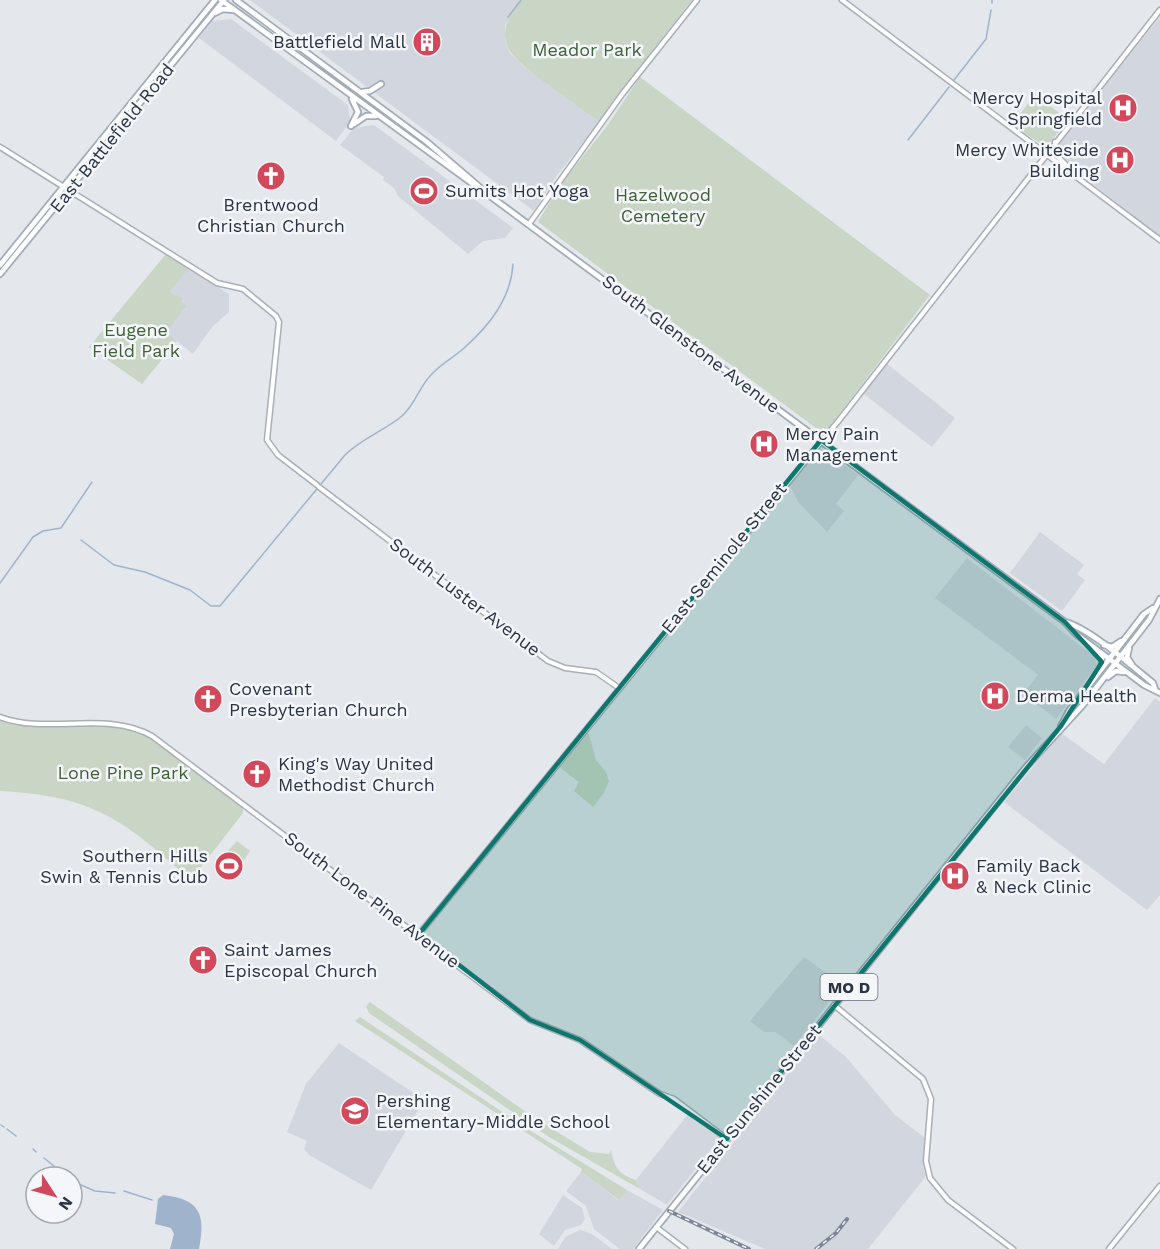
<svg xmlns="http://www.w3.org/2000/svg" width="1160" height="1249" viewBox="0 0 1160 1249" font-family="'Work Sans',sans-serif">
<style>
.built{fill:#d2d6de}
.green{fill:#c9d6c5}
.water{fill:#9fb4cc}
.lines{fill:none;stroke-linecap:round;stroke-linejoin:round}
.stream{stroke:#9fb4cc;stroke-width:1.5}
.secondary-casing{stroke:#a9aeb7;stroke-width:7}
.primary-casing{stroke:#a3abb8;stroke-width:8}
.secondary{stroke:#fff;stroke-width:4}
.primary{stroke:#fff;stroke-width:4.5}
.rail-casing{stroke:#7d8696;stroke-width:4}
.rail{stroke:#f4f6f9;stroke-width:1.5;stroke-dasharray:4.5;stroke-linecap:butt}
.marked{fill:#0f766e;fill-opacity:0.2;stroke:#0f766e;stroke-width:4.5;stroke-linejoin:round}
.labels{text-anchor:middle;stroke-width:5;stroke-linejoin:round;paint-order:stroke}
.shield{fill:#f4f6f9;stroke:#676e7b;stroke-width:1.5}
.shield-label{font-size:16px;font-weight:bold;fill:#2b3445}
.poi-label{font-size:18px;fill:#2b3445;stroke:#f4f6f9;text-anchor:start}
.park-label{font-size:18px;fill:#3f6138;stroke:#f4f6f9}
.street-label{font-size:18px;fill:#2b3445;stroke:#f4f6f9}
</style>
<rect width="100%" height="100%" fill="#e4e7ec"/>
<path class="built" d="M250 0H520L505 25V40L510 53 523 66 599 122 555 178 534 211Z
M1160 17V236L1067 164 1056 148Z
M231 19 348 105 350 122 336 141 199 38 212 21Z
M374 125 513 228 505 238 483 241 468 254 398 196 394 188 383 180 384 177 340 145 354 128Z
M166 254 229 294V312L212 327 193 354 166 332Z
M886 363 955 418 932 447 864 394Z
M819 450H825L858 475 836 504 844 511 827 532 798 502 789 484Z
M1040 532 1084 565 1077 574 1085 580 1062 611 1010 573Z
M967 558 1095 657 1097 666 1056 719 1023 694 1038 675 935 598Z
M1155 698 1160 702V895L1147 910 1004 802 1061 733 1104 764Z
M1026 725 1042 738 1025 760 1008 747Z
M804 957 843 985 794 1046 775 1032H764L750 1021Z
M819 1035 846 1057 895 1115 925 1138 923 1166 926 1176 868 1249H765L678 1212Z
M339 1043 424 1100 371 1190 309 1155 304 1149 307 1141 287 1132 306 1084Z
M689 1113 720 1138 667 1205 640 1189 636 1180Z
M581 1172 618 1200 627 1190 663 1210 633 1249H620L594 1229 586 1206 566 1191Z
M563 1195 582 1208 585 1219 581 1225 565 1230 554 1246 539 1234Z
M580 1230 592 1234 612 1249H558L565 1237Z"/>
<path class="green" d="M520 0H692L618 94 599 122C582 109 564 97 547 84 512 58 488 42 520 0Z
M640 77 930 295 824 434 538 222 558 188 607 126Z
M1035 94 1068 120 1046 147 1012 125Z
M166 254 189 268 169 292 183 298 181 302 186 306 166 332 177 341 142 384 89 347Z
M0 718 12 724C56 725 107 719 149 736L243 806V813L191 880C123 820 95 796 0 791Z
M588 731 596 760 606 772 609 781 604 793 593 807 574 791 579 782 559 767Z
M237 841 250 851 233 876 217 870 221 859Z
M370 1002 536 1119 590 1152 609 1154 611 1150C614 1167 619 1175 636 1180L640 1189 549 1137 369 1013 366 1007Z
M360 1017 531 1131 627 1190 619 1200 581 1172 582 1169 355 1021Z"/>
<path class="water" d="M163 1195C200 1199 206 1214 199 1249H170L174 1234 171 1228 155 1224 158 1199Z"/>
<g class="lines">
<path class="stream" d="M992 3V0
M508 17 521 0
M954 80 986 39 991 10
M908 140 949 87
M81 540 114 565 145 572 190 590 211 606H220L345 455C362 438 384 431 402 416 415 405 419 387 431 375 440 364 453 358 463 349 489 326 511 299 513 264
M0 583 33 537 43 531 61 528 92 482
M1 1125 4 1127
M7 1129 16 1136
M33 1149 36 1152
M44 1158 55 1167
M58 1169 68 1177
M72 1180 74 1182
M81 1185 95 1191 115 1193
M124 1191 152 1200"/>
<g class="secondary-casing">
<path id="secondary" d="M842 0 1160 240
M1055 142 1056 155 1071 170
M0 147 217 283 243 289 276 316 279 322 267 440 278 455 317 485
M529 224 623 93 697 0
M319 487 548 661 565 668 596 672 619 688
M0 717C48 735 106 710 152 736L530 1020 580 1040 660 1094 674 1099 727 1139
M419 934 840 419 1160 10
M834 1005 923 1079 931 1099 926 1161 930 1178 948 1200 1013 1249
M656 1227 685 1249
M1109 1249 1160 1186"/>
</g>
<g class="primary-casing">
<path id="primary" d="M221 0 488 195
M236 0 427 142 490 196 1065 622 1076 634 1144 685 1160 693
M215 13 223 9 233 10
M362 92 370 91 381 84
M354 124 366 116H376
M351 126 358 112 352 99
M0 265 215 0
M0 274 224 0
M1065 622C1089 628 1132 666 1153 683L1155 689
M1104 645 1112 647 1121 641
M1129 648 1127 657 1132 665
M1093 650 1102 659 1101 668
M1108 677 1116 671 1124 672
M1061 726 1069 711 1144 614 1153 608
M639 1249 1027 766 1082 706 1149 620 1160 599"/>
</g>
<use href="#secondary" class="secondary"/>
<use href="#primary" class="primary"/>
<g class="rail-casing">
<path id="rail" d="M669 1211 749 1249
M816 1249 836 1233 847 1219"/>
</g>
<use href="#rail" class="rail"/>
</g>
<path class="marked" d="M821 440 1065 622 1102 662 1061 726 727 1139 580 1040 530 1020 419 934Z"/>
<defs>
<g id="building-disc" transform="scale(1.5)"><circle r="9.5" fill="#d1495b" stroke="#f4f6f9"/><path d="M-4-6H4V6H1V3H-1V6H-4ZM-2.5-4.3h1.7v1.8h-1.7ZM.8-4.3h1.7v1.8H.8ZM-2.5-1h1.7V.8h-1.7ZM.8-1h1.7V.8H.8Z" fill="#fff"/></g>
<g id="hospital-disc" transform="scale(1.5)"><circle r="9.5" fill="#d1495b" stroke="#f4f6f9"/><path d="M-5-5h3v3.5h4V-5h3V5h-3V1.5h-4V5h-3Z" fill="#fff"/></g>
<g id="church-disc" transform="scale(1.5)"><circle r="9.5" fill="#d1495b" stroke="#f4f6f9"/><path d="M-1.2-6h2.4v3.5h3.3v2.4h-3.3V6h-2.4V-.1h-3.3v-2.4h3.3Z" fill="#fff"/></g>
<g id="stadium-disc" transform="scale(1.5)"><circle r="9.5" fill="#d1495b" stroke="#f4f6f9"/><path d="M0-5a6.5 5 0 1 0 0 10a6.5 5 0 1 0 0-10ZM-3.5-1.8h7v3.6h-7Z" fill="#fff"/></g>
<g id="school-disc" transform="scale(1.5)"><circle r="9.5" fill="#d1495b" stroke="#f4f6f9"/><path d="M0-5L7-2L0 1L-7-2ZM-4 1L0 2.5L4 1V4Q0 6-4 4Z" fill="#fff"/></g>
</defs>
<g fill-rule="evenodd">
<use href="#building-disc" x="427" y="42"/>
<use href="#hospital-disc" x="1123" y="108"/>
<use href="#hospital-disc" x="1120" y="160"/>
<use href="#church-disc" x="271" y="176"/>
<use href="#stadium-disc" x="424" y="191"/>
<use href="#hospital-disc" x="764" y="444"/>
<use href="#hospital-disc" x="995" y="696"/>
<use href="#church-disc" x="208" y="699"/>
<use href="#church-disc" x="257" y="774"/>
<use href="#stadium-disc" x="229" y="866"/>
<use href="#hospital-disc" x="955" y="876"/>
<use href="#church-disc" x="203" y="960"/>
<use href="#school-disc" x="355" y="1111"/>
</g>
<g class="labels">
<rect class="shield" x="820.5" y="974" width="57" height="26" rx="4.5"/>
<g class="shield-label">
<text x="849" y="993">MO D</text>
</g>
<g class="poi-label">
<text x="406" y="48" text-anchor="end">Battlefield Mall</text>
<text x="1102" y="104" text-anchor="end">Mercy Hospital<tspan x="1102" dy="21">Springfield</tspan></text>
<text x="1099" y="156" text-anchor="end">Mercy Whiteside<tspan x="1099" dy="21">Building</tspan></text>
<text x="445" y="197">Sumits Hot Yoga</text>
<text x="271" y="211" text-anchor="middle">Brentwood<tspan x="271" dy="21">Christian Church</tspan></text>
<text x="785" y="440">Mercy Pain<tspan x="785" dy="21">Management</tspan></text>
<text x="229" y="695">Covenant<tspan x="229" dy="21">Presbyterian Church</tspan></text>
<text x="1016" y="702">Derma Health</text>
<text x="278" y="770">King's Way United<tspan x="278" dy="21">Methodist Church</tspan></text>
<text x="208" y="862" text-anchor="end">Southern Hills<tspan x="208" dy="21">Swin &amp; Tennis Club</tspan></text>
<text x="976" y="872">Family Back<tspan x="976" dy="21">&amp; Neck Clinic</tspan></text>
<text x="224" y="956">Saint James<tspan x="224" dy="21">Episcopal Church</tspan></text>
<text x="376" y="1107">Pershing<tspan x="376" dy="21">Elementary-Middle School</tspan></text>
</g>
<g class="park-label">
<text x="587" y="56">Meador Park</text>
<text x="663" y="201">Hazelwood<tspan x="663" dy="21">Cemetery</tspan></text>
<text x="136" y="336">Eugene<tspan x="136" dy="21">Field Park</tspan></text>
<text x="123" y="779">Lone Pine Park</text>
</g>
<g class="street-label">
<text transform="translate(112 138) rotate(-51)" y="6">East Battlefield Road</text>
<text transform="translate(691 344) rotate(37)" y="6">South Glenstone Avenue</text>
<text transform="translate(724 558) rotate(-51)" y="6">East Seminole Street</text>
<text transform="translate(465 597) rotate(37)" y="6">South Luster Avenue</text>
<text transform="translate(372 900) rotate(37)" y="6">South Lone Pine Avenue</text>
<text transform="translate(759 1099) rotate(-51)" y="6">East Sunshine Street</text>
</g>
</g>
<g transform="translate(54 1195) rotate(126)"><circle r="28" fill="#f4f6f9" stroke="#a4a8b1" stroke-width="1.5"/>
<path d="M0-4.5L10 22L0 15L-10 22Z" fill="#d1495b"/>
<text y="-9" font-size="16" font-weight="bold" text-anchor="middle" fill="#2b3445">N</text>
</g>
</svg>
